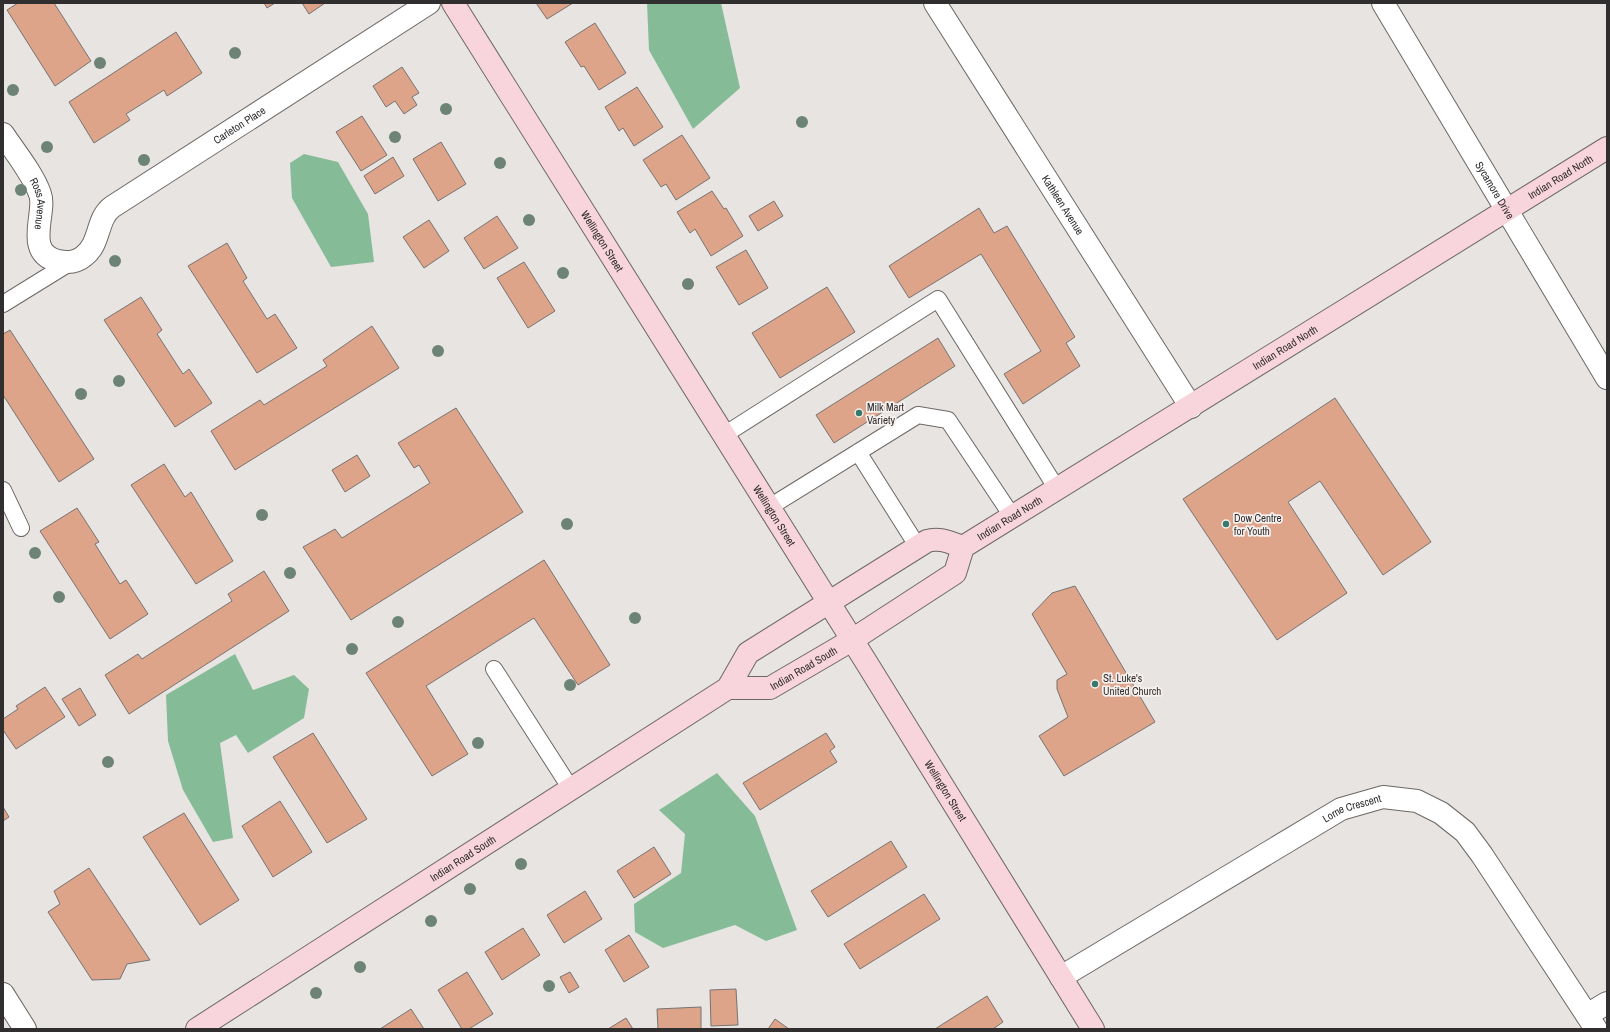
<svg xmlns="http://www.w3.org/2000/svg" width="1610" height="1032" viewBox="0 0 1610 1032" font-family="'Archivo Narrow',sans-serif">
<style>
.forest{fill:#85bc97}
.building{fill:#dda489;stroke:#777372}
.lines{fill:none;stroke-linecap:round;stroke-linejoin:round}
.lane-casing{stroke:#6c6866;stroke-width:18}
.street-casing{stroke:#6c6866;stroke-width:24}
.secondary-casing{stroke:#6c6866;stroke-width:24}
.lane{stroke:#fff;stroke-width:16}
.street{stroke:#fff;stroke-width:22}
.secondary{stroke:#f8d4dc;stroke-width:22}
.tree{fill:#6c8375}
.poi-dot{fill:#37796a;stroke:#f6f1ef;stroke-width:1.5}
.labels{text-anchor:middle;stroke-width:3.5;stroke-linejoin:round;paint-order:stroke}
.street-label{font-size:11px;fill:#302e2e;stroke:#f6f1ef}
.poi-label{font-size:11px;fill:#302e2e;stroke:#f6f1ef;text-anchor:start}
</style>
<rect width="100%" height="100%" fill="#e8e4e2"/>
<path class="forest" d="M647 3H721L740 88 693 129 649 50Z
M304 154 338 162 368 214 374 262 331 267 292 198 290 163Z
M235 654 253 690 294 675 309 689 304 718 248 753 236 735 220 743 233 838 213 842 183 790 168 741 166 695Z
M717 773 755 816 797 930 766 941 735 925 663 948 635 932 634 904 681 873 685 834 659 810Z"/>
<path class="building" d="M18 3H54L91 61 55 86 7 10Z
M264 3H275L267 8Z
M302 3H325L309 14Z
M536 3H573L547 19Z
M595 23 626 73 599 90 584 66 581 67 565 42Z
M176 32 202 73 167 96 164 90 126 114 130 120 94 143 69 102Z
M402 67 419 93 412 97 417 105 404 114 395 101 386 107 373 86Z
M637 87 663 127 634 146 623 128 619 131 605 107Z
M362 116 387 155 361 171 336 132Z
M682 135 710 178 676 200 666 184 661 187 643 160Z
M441 142 466 184 438 201 413 159Z
M393 157 404 176 375 194 364 176Z
M712 191 724 209 726 208 743 236 711 256 695 229 690 233 677 212Z
M774 201 783 216 758 231 749 216Z
M979 208 994 233 1007 226 1075 337 1066 343 1080 366 1023 404 1004 374 1041 351 981 254 909 298 889 266Z
M497 216 518 248 484 269 464 238Z
M429 220 449 251 424 268 403 237Z
M227 243 247 278 243 281 267 319 275 314 297 348 257 373 188 266Z
M746 250 768 288 739 305 716 267Z
M524 262 555 311 528 328 497 278Z
M827 287 855 332 780 378 752 333Z
M141 297 162 330 157 334 183 374 189 369 212 403 175 427 104 320Z
M372 326 399 368 235 470 211 431 260 400 264 405 327 366 323 360Z
M10 330 94 459 59 482 3 395V334Z
M938 338 955 366 834 443 816 415Z
M1335 398 1431 542 1383 575 1320 481 1288 502 1347 593 1277 640 1183 499Z
M456 408 523 512 351 620 303 547 335 529 342 538 430 483 419 465 414 468 398 443Z
M357 455 370 476 345 492 332 470Z
M164 464 185 497 191 492 233 561 196 584 131 485Z
M77 508 99 542 95 544 120 584 126 580 148 614 110 639 40 531Z
M544 560 610 665 578 685 534 618 426 686 468 754 432 776 366 673Z
M264 571 289 611 129 714 105 675 138 654 142 659 232 601 228 594Z
M1075 586 1155 722 1064 776 1039 736 1068 717 1057 689V680L1067 674 1032 614 1052 593Z
M45 687 65 717 16 749 3 730V719L18 709 16 706Z
M80 688 96 715 79 726 62 699Z
M313 733 367 819 327 843 273 757Z
M826 733 835 747 830 751 837 762 760 810 743 783Z
M280 801 312 852 273 877 242 826Z
M3 807 9 817 3 821Z
M184 813 239 900 200 925 143 837Z
M891 841 907 867 828 917 811 891Z
M654 847 671 874 634 898 617 871Z
M89 868 150 960 127 964 120 979 92 980 48 912 60 904 54 891Z
M585 891 602 919 564 943 547 915Z
M924 894 940 919 860 969 844 944Z
M523 928 540 955 502 980 485 952Z
M629 935 649 967 624 982 605 950Z
M467 972 493 1014 469 1029H462L438 990Z
M570 972 579 987 569 993 560 977Z
M736 989 738 1025 711 1026 710 990Z
M987 996 1003 1022 993 1029H935Z
M701 1007V1029H658L657 1009Z
M411 1009 424 1029H380Z
M626 1018 633 1029H608Z
M775 1019 789 1029H768Z"/>
<g class="lines">
<g class="lane-casing">
<path id="lane" d="M3 304 71 262
M724 435 938 299 1057 489
M858 452 918 547
M3 490 21 528
M768 508 918 415 948 420 1012 516
M494 669 571 789"/>
</g>
<g class="street-casing">
<g id="street">
<path id="s1" d="M935 3 1191 407"/>
<path id="s2" d="M1383 3 1607 378"/>
<path id="s3" d="M3 134C15 152 33 174 40 194 47 212 23 253 58 261 67 263 77 262 84 256 101 243 96 219 112 207L429 3"/>
<path id="s4" d="M1061 977 1341 809 1383 797 1417 801 1441 813 1465 832 1482 855 1596 1029"/>
<path d="M3 994 25 1029"/>
<path d="M1587 1015 1607 1003"/>
</g>
</g>
<g class="secondary-casing">
<g id="secondary">
<path id="s5" d="M453 3 868 665 1093 1029"/>
<path id="s6" d="M728 688H770L852 640 955 573 963 547 1607 148"/>
<path id="s7" d="M197 1029 728 688 748 653 927 541C940 537 951 543 963 547"/>
</g>
</g>
<use href="#lane" class="lane"/>
<use href="#street" class="street"/>
<use href="#secondary" class="secondary"/>
</g>
<g class="tree">
<circle cx="235" cy="53" r="6"/>
<circle cx="100" cy="63" r="6"/>
<circle cx="13" cy="90" r="6"/>
<circle cx="446" cy="109" r="6"/>
<circle cx="802" cy="122" r="6"/>
<circle cx="395" cy="137" r="6"/>
<circle cx="47" cy="147" r="6"/>
<circle cx="144" cy="160" r="6"/>
<circle cx="500" cy="163" r="6"/>
<circle cx="21" cy="190" r="6"/>
<circle cx="529" cy="220" r="6"/>
<circle cx="115" cy="261" r="6"/>
<circle cx="563" cy="273" r="6"/>
<circle cx="688" cy="284" r="6"/>
<circle cx="438" cy="351" r="6"/>
<circle cx="119" cy="381" r="6"/>
<circle cx="81" cy="394" r="6"/>
<circle cx="262" cy="515" r="6"/>
<circle cx="567" cy="524" r="6"/>
<circle cx="35" cy="553" r="6"/>
<circle cx="290" cy="573" r="6"/>
<circle cx="59" cy="597" r="6"/>
<circle cx="635" cy="618" r="6"/>
<circle cx="398" cy="622" r="6"/>
<circle cx="352" cy="649" r="6"/>
<circle cx="570" cy="685" r="6"/>
<circle cx="478" cy="743" r="6"/>
<circle cx="108" cy="762" r="6"/>
<circle cx="521" cy="864" r="6"/>
<circle cx="470" cy="889" r="6"/>
<circle cx="431" cy="921" r="6"/>
<circle cx="360" cy="967" r="6"/>
<circle cx="549" cy="986" r="6"/>
<circle cx="316" cy="993" r="6"/>
</g>
<g class="poi-dot">
<circle cx="859" cy="413" r="4"/>
<circle cx="1226" cy="524" r="4"/>
<circle cx="1095" cy="684" r="4"/>
</g>
<g class="labels">
<g class="street-label">
<text dy="4" stroke="none"><textPath href="#s3" startOffset="384">Carleton Place</textPath></text>
<text dy="4" stroke="none"><textPath href="#s6" startOffset="990">Indian Road North</textPath></text>
<text dy="4" stroke="none"><textPath href="#s2" startOffset="218">Sycamore Drive</textPath></text>
<text dy="4" stroke="none"><textPath href="#s3" startOffset="80">Ross Avenue</textPath></text>
<text dy="4" stroke="none"><textPath href="#s1" startOffset="239">Kathleen Avenue</textPath></text>
<text dy="4" stroke="none"><textPath href="#s5" startOffset="281">Wellington Street</textPath></text>
<text dy="4" stroke="none"><textPath href="#s6" startOffset="666">Indian Road North</textPath></text>
<text dy="4" stroke="none"><textPath href="#s5" startOffset="605">Wellington Street</textPath></text>
<text dy="4" stroke="none"><textPath href="#s6" startOffset="342">Indian Road North</textPath></text>
<text dy="4" stroke="none"><textPath href="#s6" startOffset="81">Indian Road South</textPath></text>
<text dy="4" stroke="none"><textPath href="#s5" startOffset="929">Wellington Street</textPath></text>
<text dy="4" stroke="none"><textPath href="#s4" startOffset="337">Lorne Crescent</textPath></text>
<text dy="4" stroke="none"><textPath href="#s7" startOffset="316">Indian Road South</textPath></text>
</g>
<g class="poi-label">
<text x="867" y="411">Milk Mart<tspan x="867" dy="13">Variety</tspan></text>
<text x="1234" y="522">Dow Centre<tspan x="1234" dy="13">for Youth</tspan></text>
<text x="1103" y="682">St. Luke's<tspan x="1103" dy="13">United Church</tspan></text>
</g>
</g>
<rect width="1610" height="1032" fill="none" stroke="#302e2e" stroke-width="8"/>
</svg>
